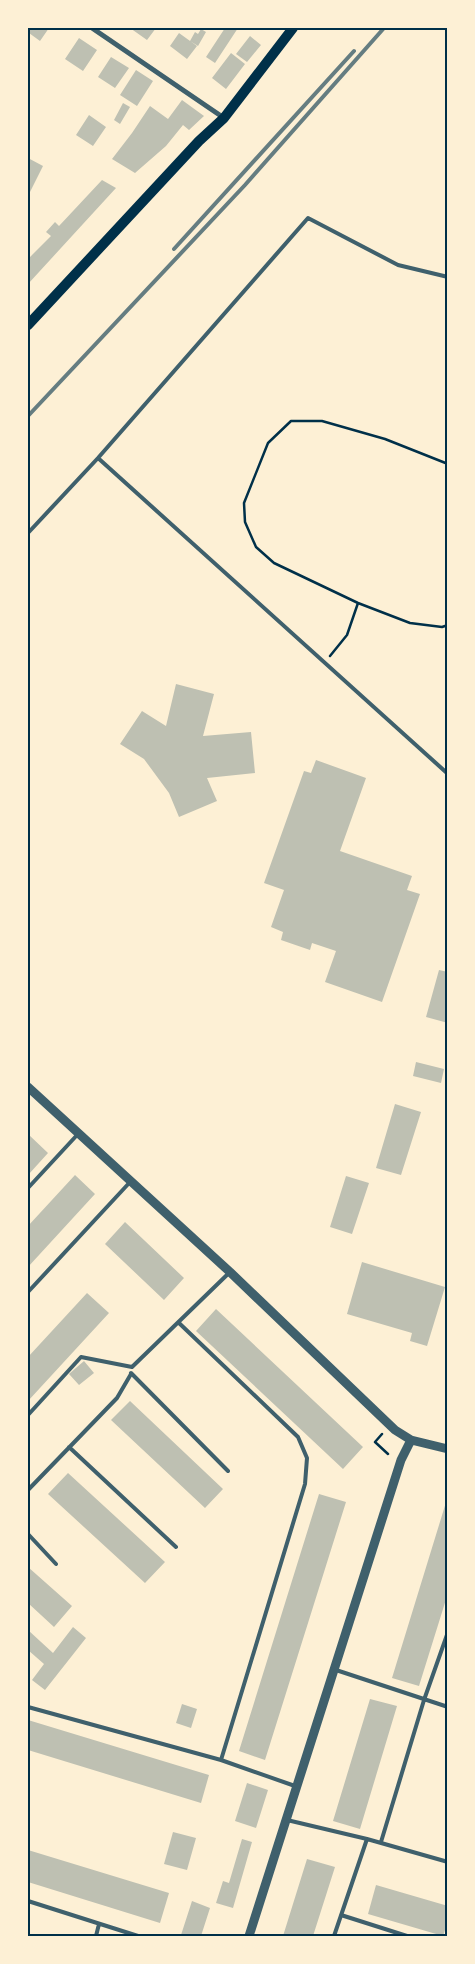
<svg xmlns="http://www.w3.org/2000/svg" width="475" height="1964" viewBox="0 0 475 1964" font-family="'Sofia Sans Condensed',sans-serif">
<style>
.building{fill:#bec0b2}
.lines{fill:none;stroke-linecap:round;stroke-linejoin:round}
.path{stroke:#003049;stroke-width:2.5}
.service{stroke:#3f606c;stroke-width:4}
.minor{stroke:#3f606c;stroke-width:5}
.tertiary{stroke:#3f606c;stroke-width:9}
.secondary{stroke:#003049;stroke-width:10}
.rail{stroke:#657d81;stroke-width:4}
.neatline{fill:none;stroke:#003049;stroke-width:2}
</style>
<rect width="100%" height="100%" fill="#fdf0d5"/>
<path class="building" d="M28 28H49L40 41 29 33 28 35Z
M130 28H156L147 40Z
M225 28H238L215 63 206 57Z
M201 29 206 32 198 46 190 41 195 32 198 34Z
M179 33 197 46 187 59 170 46Z
M250 36 261 45 247 62 236 54Z
M79 38 97 50 83 71 65 59Z
M231 53 245 64 226 89 212 78Z
M111 57 129 68 115 88 98 77Z
M136 70 153 81 137 106 120 95Z
M182 100 204 116 189 130 183 125 166 146 135 173 112 159 132 133 150 106 168 119Z
M123 103 130 107 120 124 114 120Z
M89 115 106 127 93 146 76 135Z
M28 158 43 166 28 196Z
M102 180 116 188 28 284V259L51 236 46 232 55 222 59 226Z
M176 684 214 694 203 736 251 732 255 773 207 778 217 801 179 817 169 793 144 759 120 744 142 711 166 726Z
M316 760 366 778 340 851 412 876 407 890 420 894 382 1002 325 982 336 951 312 943 310 950 281 940 283 932 271 927 284 890 264 883 304 771 311 773Z
M439 970 448 972V1023L426 1017Z
M416 1062 444 1069 441 1083 413 1076Z
M395 1104 421 1112 401 1175 376 1168Z
M28 1134 48 1153 29 1174 28 1173Z
M75 1175 95 1194 28 1267V1226Z
M346 1176 369 1183 352 1234 330 1227Z
M125 1222 184 1278 164 1300 105 1244Z
M362 1262 445 1287 427 1346 410 1341 412 1333 347 1314Z
M87 1293 109 1313 28 1401V1357Z
M216 1309 363 1447 343 1469 196 1331Z
M84 1361 94 1373 79 1385 69 1374Z
M130 1401 223 1489 205 1508 111 1420Z
M68 1473 165 1562 145 1583 48 1494Z
M319 1494 346 1502 265 1760 239 1751Z
M447 1499 448 1593 419 1686 392 1678Z
M28 1567 72 1606 54 1627 28 1603Z
M73 1627 86 1638 45 1690 32 1680 44 1664 28 1650V1630L53 1653Z
M370 1699 397 1706 360 1829 333 1821Z
M182 1704 197 1709 191 1728 176 1723Z
M28 1720 209 1775 201 1803 28 1750Z
M247 1783 268 1790 256 1828 235 1821Z
M173 1832 196 1838 187 1870 164 1864Z
M242 1839 252 1842 233 1908 216 1903 223 1881 229 1883Z
M28 1850 169 1893 160 1923 28 1882Z
M307 1859 335 1867 313 1936H283Z
M376 1885 448 1906V1921L443 1936 368 1914Z
M192 1901 210 1908 201 1936 181 1935Z"/>
<g class="lines">
<path class="path" d="M448 464 385 439 322 421H291L268 443 244 503 245 522 256 547 274 563 358 603 410 623 442 627 448 625
M330 656 347 635 358 603
M382 1434 375 1442 388 1454"/>
<path class="service" d="M98 458 448 774
M28 533 98 458 308 218 398 265 448 277
M28 1188 78 1134
M28 1292 131 1181
M179 1323 298 1437 307 1458 305 1484 221 1760
M131 1373 228 1471
M28 1415 81 1357 132 1367 230 1272
M69 1447 176 1547
M28 1490 117 1398 131 1374
M28 1534 56 1564
M336 1670 448 1707
M28 1707 221 1760 295 1786
M287 1820 367 1839
M381 1842 424 1700 448 1632
M28 1901 138 1936
M341 1915 407 1936
M96 1936 99 1924
M334 1936 367 1839 448 1862"/>
<path class="minor" d="M92 28 224 118"/>
<path class="tertiary" d="M28 1087 230 1272 395 1430 411 1440 448 1449
M249 1936 401 1460 411 1440"/>
<path class="secondary" d="M28 325 199 141 224 118 293 28"/>
<path class="rail" d="M174 249 354 51
M28 416 245 185 384 28"/>
</g>
<rect width="475" height="1964" fill="none" stroke="#fdf0d5" stroke-width="58"/>
<rect x="29" y="29" width="417" height="1906" class="neatline"/>
</svg>
